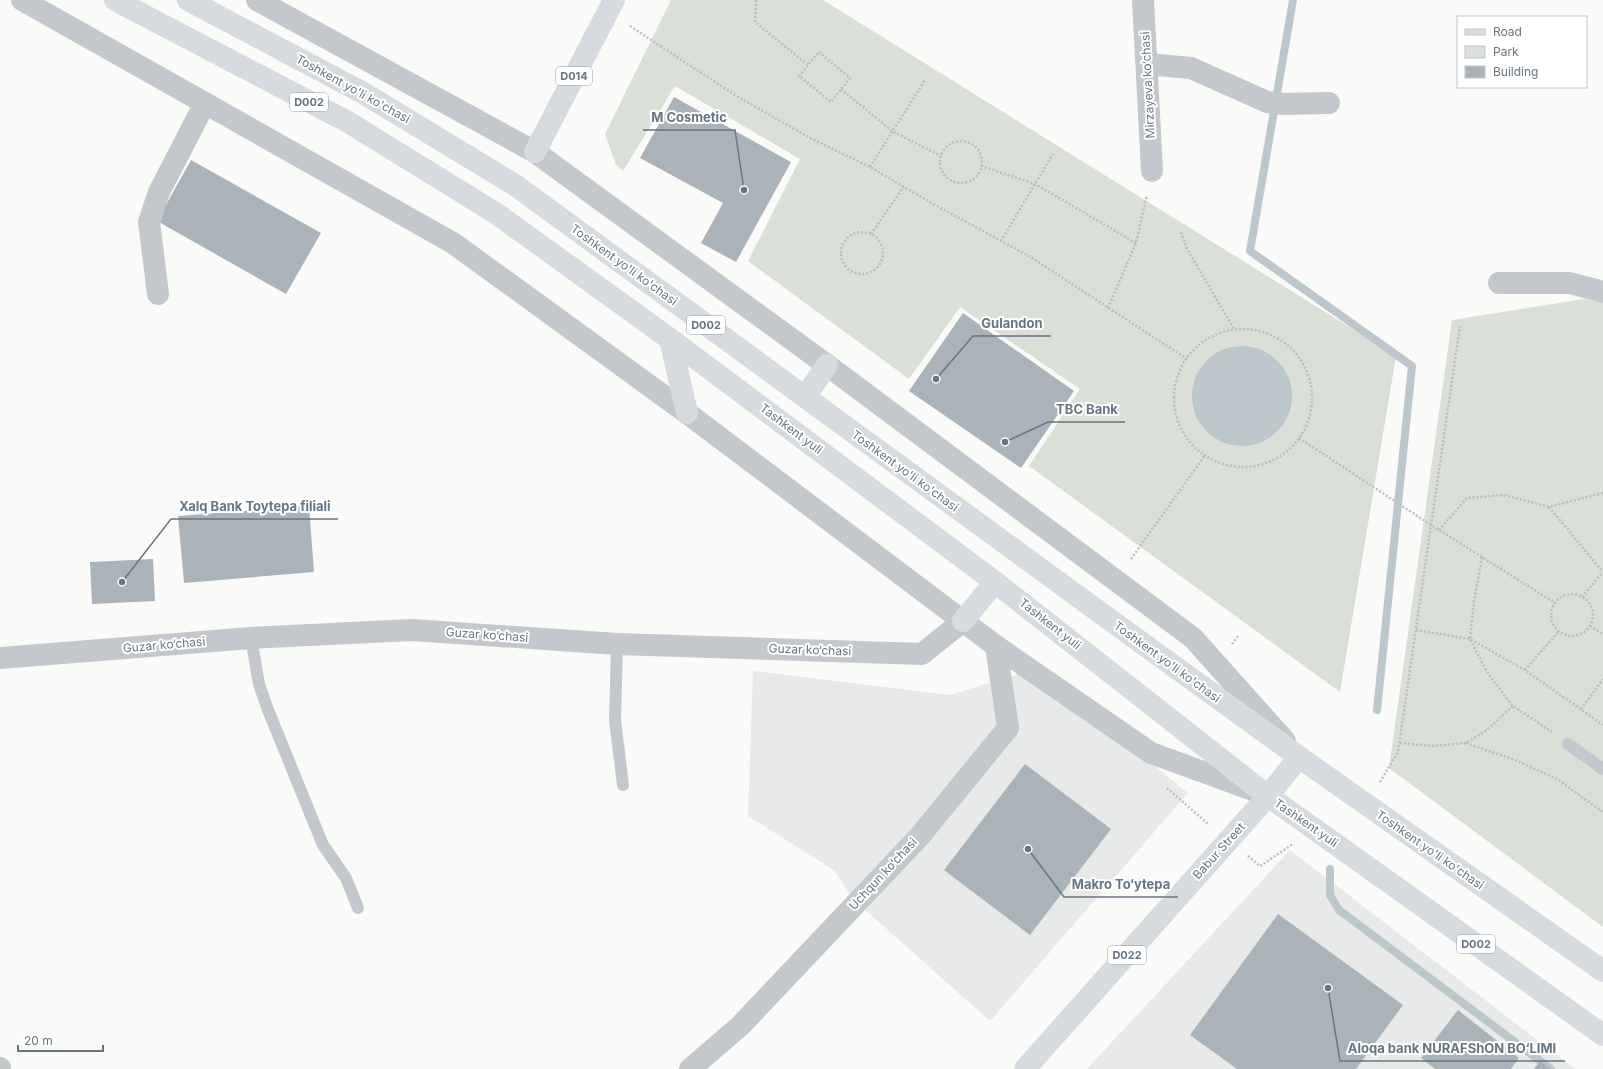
<svg xmlns="http://www.w3.org/2000/svg" width="1603" height="1069" viewBox="0 0 1603 1069" font-family="Inter,sans-serif">
<style>
.built{fill:#e8e9e9}
.green{fill:#dadfd7}
.water{fill:#bbc7cb}
.lines{fill:none;stroke-linecap:round;stroke-linejoin:round}
.stream{stroke:#bbc7cb;stroke-width:8}
.building{fill:#aab3b9}
.path{stroke:#bbbfc2;stroke-width:2.5;stroke-dasharray:2 2;stroke-linecap:butt}
.service{stroke:#c3c8cc;stroke-width:12}
.minor{stroke:#c3c8cc;stroke-width:22}
.tertiary{stroke:#c3c8cc;stroke-width:22}
.primary{stroke:#d6dbdf;stroke-width:22}
.labels{text-anchor:middle;stroke-width:4;stroke-linejoin:round;paint-order:stroke}
.shield{fill:#fff;stroke:#939fa8;stroke-width:1}
.shield-label{font-size:11px;font-weight:bold;fill:#657683}
.street-label{font-size:12px;fill:#657683;stroke:#fff}
.leader{fill:none;stroke:#657683;stroke-width:1.5}
.callout-dot{fill:#657683;stroke:#fff;stroke-width:1.5}
.callout-label{font-size:13px;text-anchor:middle;font-weight:bold;fill:#657683;stroke:#fff;stroke-width:4;stroke-linejoin:round;paint-order:stroke}
</style>
<rect width="100%" height="100%" fill="#fafaf8"/>
<path class="built" d="M1035 669 1188 793 990 1021 853 899 835 871 748 816 753 671 950 695Z
M1290 850 1575 1069H1087Z"/>
<path class="green" d="M671 0H823L1396 356 1340 692 1029 466 1080 389 960 307 909 379 748 261 800 159 675 86 623 171 616 165 605 134Z
M1584 299 1603 303V927L1389 768 1452 320Z"/>
<path class="water" d="M1192 396a50 50 0 1 1 100 0a50 50 0 1 1-100 0Z"/>
<g class="lines">
<path class="stream" d="M1293 0 1250 251 1412 366 1377 710
M1330 869V895L1339 910 1551 1069"/>
</g>
<path class="building" d="M674 97 791 162 736 262 701 243 723 203 640 158Z
M191 160 321 233 286 294 157 221Z
M963 313 1074 391 1021 468 909 391Z
M309 506 314 572 184 583 178 516Z
M153 559 155 601 92 604 90 562Z
M1025 764 1111 829 1030 935 944 870Z
M1278 914 1403 1005 1356 1069H1237L1190 1035Z
M1458 1010 1519 1058 1511 1069H1435L1421 1058Z
M1540 1061 1551 1069H1534Z"/>
<g class="lines">
<path class="path" d="M756 0 755 22 808 65
M630 26 735 95 812 139 870 167 935 205 1029 256 1187 359
M819 52 850 78 831 102 799 76Z
M841 89 892 131 941 156
M940 162a21 21 0 1 1 42 0a21 21 0 1 1-42 0Z
M981 166 1035 184 1136 243
M870 167 925 80
M1181 232 1187 249 1234 329
M841 253a21 21 0 1 1 42 0a21 21 0 1 1-42 0Z
M871 234 904 186
M1001 241 1053 154
M1108 308 1136 243 1147 195
M1174 398a69 69 0 1 1 138 0a69 69 0 1 1-138 0Z
M1299 438 1431 525 1555 603
M1549 507 1603 572
M1439 530 1467 498 1504 495 1549 507 1603 493
M1482 557 1474 601 1470 639 1488 674 1513 706 1552 732
M1131 559 1205 455
M1551 615a21 21 0 1 1 42 0a21 21 0 1 1-42 0Z
M1582 597 1603 572
M1590 626 1603 634
M1416 630 1470 639 1525 670 1603 725
M1232 644 1238 636
M1525 670 1559 631
M1581 709 1603 679
M1400 743 1432 746 1466 743 1487 730 1513 706
M1466 743 1515 760 1557 779 1603 812
M1380 782 1398 752 1460 326
M1167 788 1208 824
M1248 856 1260 866 1293 844"/>
<path class="service" d="M251 638 259 684 268 710 323 845 346 878 358 908
M617 644 615 720 623 785
M1568 744 1603 769"/>
<path class="minor" d="M1143 0 1152 171
M1147 64 1191 68 1267 102 1283 104 1329 103
M1499 283H1570L1603 292
M158 294 149 222 159 192 205 103
M0 658 251 638 412 630 617 644 922 654 963 621
M0 1068V1069
M690 1069 740 1026 919 837 1008 728 996 646"/>
<path class="tertiary" d="M22 0 453 243 687 413 996 646 1151 753 1261 793
M257 0 535 152 827 365 1193 638 1285 741"/>
<path class="primary" d="M115 0 348 122 497 214 670 339 995 582 1268 796 1603 1035
M188 0 365 94 515 185 1102 614 1299 757 1603 971
M535 152 614 0
M670 339 687 413
M805 397 827 365
M963 621 995 582
M1025 1069 1268 796 1299 757"/>
</g>
<g class="labels">
<g class="shield">
<rect x="556" y="67" width="36" height="18" rx="3"/>
<rect x="290" y="93" width="38" height="18" rx="3"/>
<rect x="687" y="316" width="38" height="18" rx="3"/>
<rect x="1457" y="935" width="38" height="18" rx="3"/>
<rect x="1108" y="946" width="38" height="18" rx="3"/>
</g>
<g class="shield-label">
<text x="574" y="80">D014</text>
<text x="309" y="106">D002</text>
<text x="706" y="329">D002</text>
<text x="1476" y="948">D002</text>
<text x="1127" y="959">D022</text>
</g>
<g class="street-label">
<text transform="translate(1148 85) rotate(-93)" y="4">Mirzayeva ko‘chasi</text>
<text transform="translate(353 89) rotate(29)" y="4">Toshkent yo'li ko'chasi</text>
<text transform="translate(624 265) rotate(36)" y="4">Toshkent yo'li ko'chasi</text>
<text transform="translate(791 429) rotate(37)" y="4">Tashkent yuli</text>
<text transform="translate(905 471) rotate(36)" y="4">Toshkent yo'li ko'chasi</text>
<text transform="translate(1050 624) rotate(38)" y="4">Tashkent yuli</text>
<text transform="translate(487 635) rotate(4)" y="4">Guzar ko‘chasi</text>
<text transform="translate(164 645) rotate(-5)" y="4">Guzar ko‘chasi</text>
<text transform="translate(810 650) rotate(2)" y="4">Guzar ko‘chasi</text>
<text transform="translate(1167 662) rotate(36)" y="4">Toshkent yo'li ko'chasi</text>
<text transform="translate(1306 823) rotate(35)" y="4">Tashkent yuli</text>
<text transform="translate(1430 850) rotate(35)" y="4">Toshkent yo'li ko'chasi</text>
<text transform="translate(1219 851) rotate(-48)" y="4">Babur Street</text>
<text transform="translate(883 874) rotate(-47)" y="4">Uchqun ko‘chasi</text>
</g>
</g>
<path class="leader" d="M744 190L735 130H643M936 379L973 336H1051M1005 442L1048 422H1125M122 582L171 519H338M1028 849L1064 897H1178M1328 988L1340 1061H1565"/>
<g class="callout-dot">
<circle cx="744" cy="190" r="4"/>
<circle cx="936" cy="379" r="4"/>
<circle cx="1005" cy="442" r="4"/>
<circle cx="122" cy="582" r="4"/>
<circle cx="1028" cy="849" r="4"/>
<circle cx="1328" cy="988" r="4"/>
</g>
<g class="callout-label">
<text x="689" y="122">M Cosmetic</text>
<text x="1012" y="328">Gulandon</text>
<text x="1087" y="414">TBC Bank</text>
<text x="255" y="511">Xalq Bank Toytepa filiali</text>
<text x="1121" y="889">Makro To‘ytepa</text>
<text x="1452" y="1053">Aloqa bank NURAFShON BO‘LIMI</text>
</g>
<rect x="1457" y="16" width="130" height="72" fill="#ffffff" stroke="#c1c8cd"/>
<rect x="1465" y="29" width="20" height="6" fill="#d6dbdf" stroke="#c1c8cd"/>
<text x="1493" y="36" font-size="12" fill="#657683">Road</text>
<rect x="1465" y="46" width="20" height="12" fill="#dadfd7" stroke="#c1c8cd"/>
<text x="1493" y="56" font-size="12" fill="#657683">Park</text>
<rect x="1465" y="66" width="20" height="12" fill="#aab3b9" stroke="#c1c8cd"/>
<text x="1493" y="76" font-size="12" fill="#657683">Building</text>
<path d="M18 1045v6h85v-6" fill="none" stroke="#657683" stroke-width="2"/>
<text x="24" y="1045" font-size="12" fill="#657683" stroke="#ffffff" stroke-width="3" paint-order="stroke">20 m</text>
</svg>
